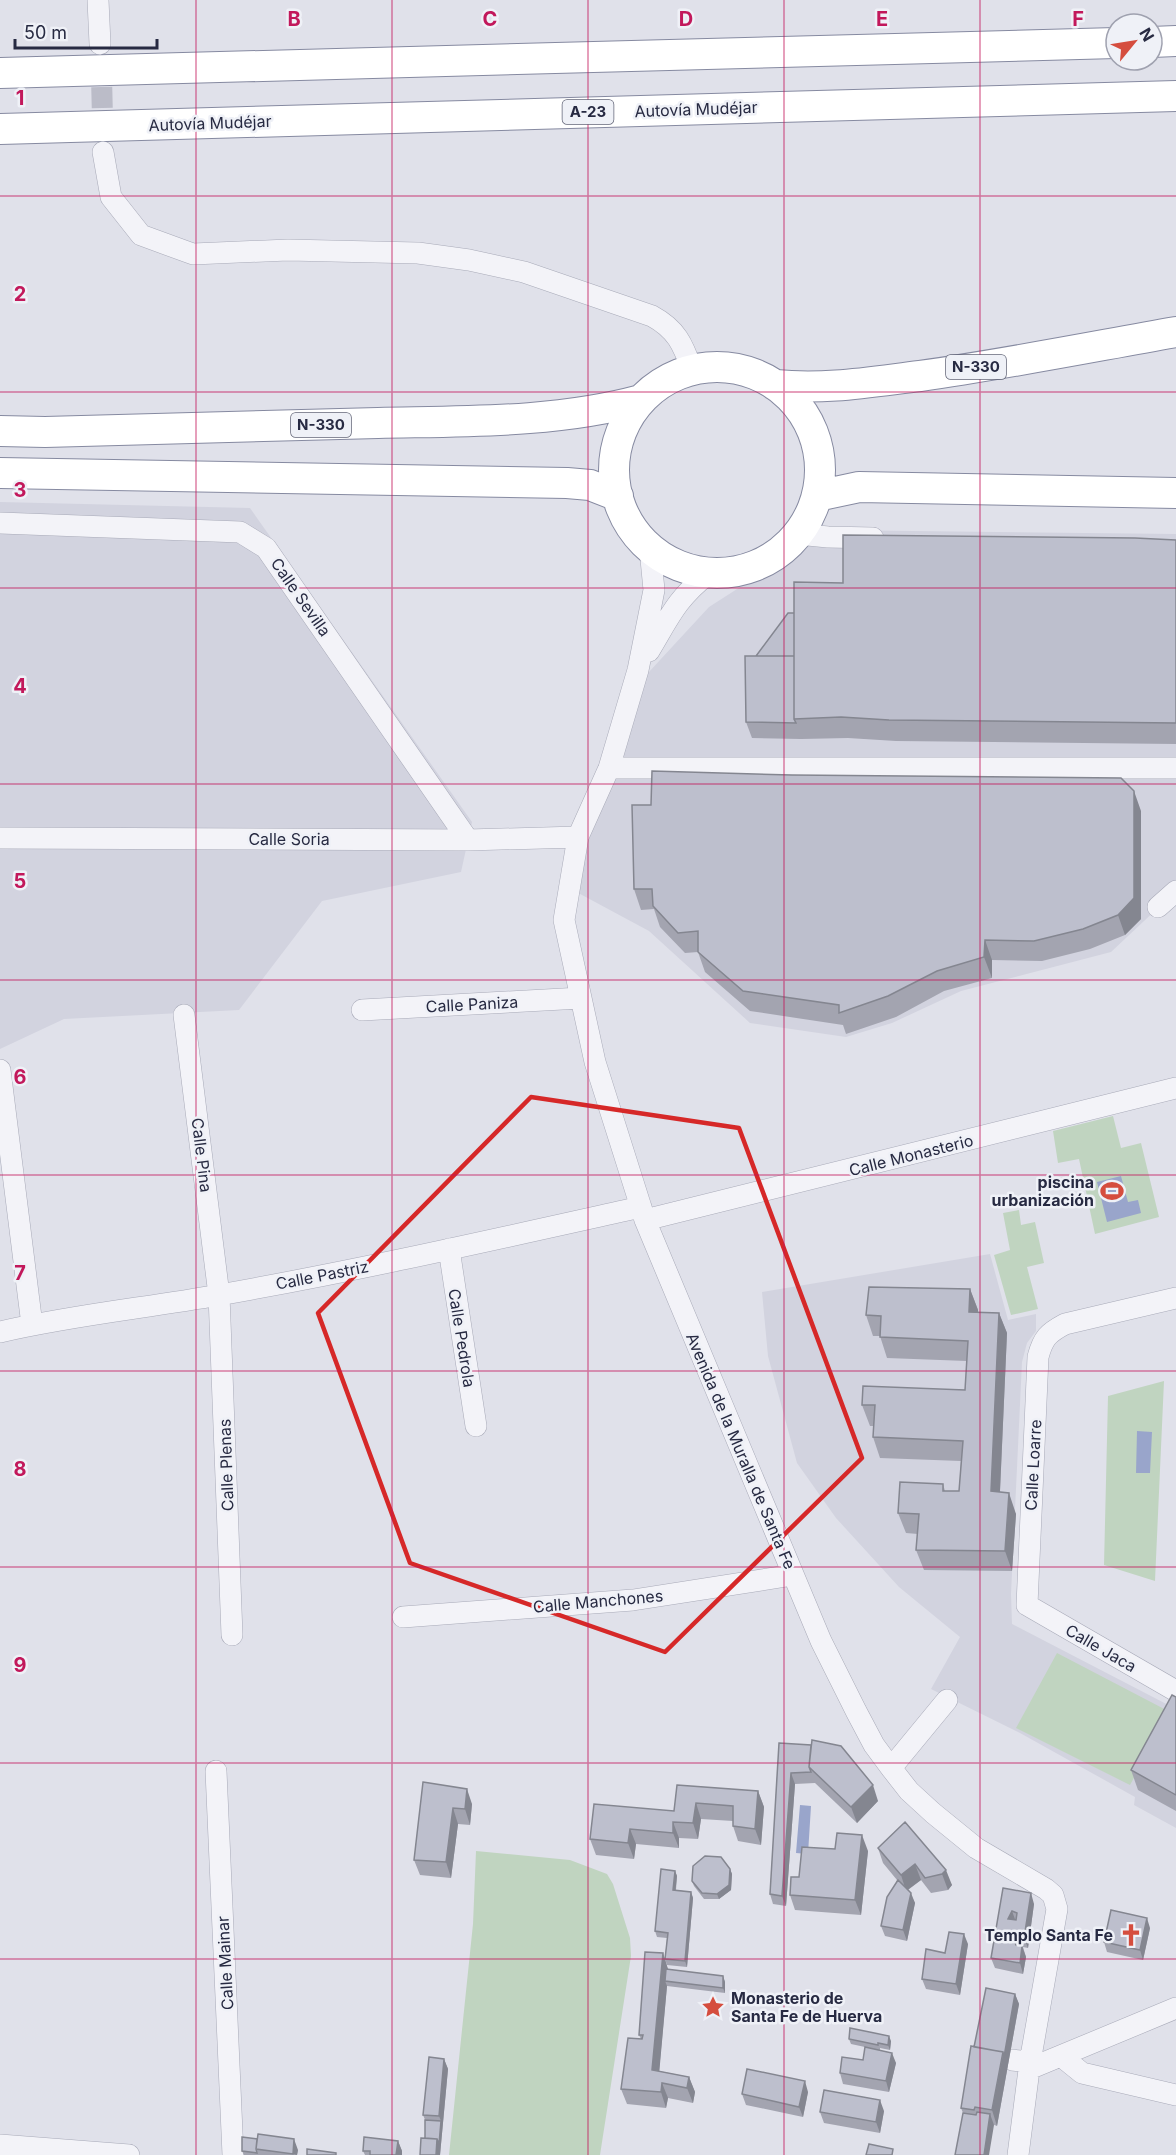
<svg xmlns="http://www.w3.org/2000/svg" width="1176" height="2155" viewBox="0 0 1176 2155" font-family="Inter,sans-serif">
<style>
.built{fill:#d2d3df}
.green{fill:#c0d4c0}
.water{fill:#99a5cb}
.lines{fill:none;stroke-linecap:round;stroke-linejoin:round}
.minor-tunnel{stroke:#bbbcc8;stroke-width:21;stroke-dasharray:21 10;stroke-linecap:butt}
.minor-casing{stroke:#a8aab8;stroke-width:22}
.highway-casing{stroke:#868aa1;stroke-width:32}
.minor{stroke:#f3f3f8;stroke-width:21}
.highway{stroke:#fff;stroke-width:30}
.wall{fill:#a3a4b0}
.shaded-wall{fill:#848690}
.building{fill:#bdbfcd;stroke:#848690;stroke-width:1.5;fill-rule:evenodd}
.marked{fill:none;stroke:#d62828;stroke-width:4.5;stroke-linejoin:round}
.grid{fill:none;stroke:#c2185b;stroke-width:1.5;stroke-opacity:0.55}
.labels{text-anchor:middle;stroke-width:5;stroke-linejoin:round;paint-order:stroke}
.shield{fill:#eff1f7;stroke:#636678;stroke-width:1.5}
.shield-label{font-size:15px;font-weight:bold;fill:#272a42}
.street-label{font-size:16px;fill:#272a42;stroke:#eff1f7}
.poi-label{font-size:16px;font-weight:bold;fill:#272a42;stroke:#eff1f7;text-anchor:end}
.grid-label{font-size:20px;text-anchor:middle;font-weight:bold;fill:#c2185b;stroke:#eff1f7;stroke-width:5;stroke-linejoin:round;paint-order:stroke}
</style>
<rect width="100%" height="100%" fill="#e0e1ea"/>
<path class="built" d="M0 502 250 508 472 822 461 872 322 901 239 1010 64 1019 0 1049Z
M829 530 1176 534V891L1111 952 961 991 892 1023 846 1037 750 1023 649 931 569 888 648 673 709 607Z
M990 1254 1008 1320 1036 1314V1331L1027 1343 1022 1362 1011 1594 1012 1624 1176 1709V1828L1134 1805 1135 1797 1020 1733 931 1689 960 1637 899 1587 836 1518 797 1463 768 1356 762 1292Z"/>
<path class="green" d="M1113 1116 1121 1148 1141 1143 1159 1217 1095 1234 1079 1159 1058 1163 1053 1131Z
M1019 1210 1021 1225 1035 1222 1044 1263 1027 1267 1038 1309 1011 1315 994 1255 1010 1250 1003 1213Z
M1164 1381 1155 1581 1104 1565 1108 1396Z
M1057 1653 1170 1712 1130 1785 1016 1728Z
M476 1851 570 1860 607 1874 613 1884 630 1938 631 1956 600 2155H449L473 1924Z"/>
<path class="water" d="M1121 1176 1128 1202 1138 1200 1141 1213 1107 1222 1097 1182Z
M1137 1431 1152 1432 1150 1473H1136Z
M800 1805 811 1806 808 1854 796 1853Z"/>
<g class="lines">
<path class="minor-tunnel" d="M101 56 103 139"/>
<g class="minor-casing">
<path id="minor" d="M98 0 100 44
M103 152 111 197 141 235 193 254 288 250 418 253 469 260 524 272 652 316C676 329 683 344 692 370
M0 523 240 532 266 548 468 840
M798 534 828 537 873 538
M650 549 654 590 638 670 609 768 578 837 564 920 595 1062 645 1220 821 1641 856 1711 874 1745 891 1768 909 1791 933 1813 976 1848 1046 1889 1053 1895 1057 1909 1030 2062 1018 2155
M649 651C669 618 676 599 708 574
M609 768H1176
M0 838 468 840 578 837
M1158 907 1176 891
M362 1010 581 998
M184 1015 219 1295 232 1635
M0 1070 32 1325
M645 1220 1176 1088
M449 1249 476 1426
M1176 1298 1065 1324C1048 1333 1043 1338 1038 1357L1027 1605 1176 1691
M0 1332C72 1315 146 1308 219 1295 361 1270 501 1238 641 1207
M403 1617 633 1600 793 1575
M891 1768 947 1700
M216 1771 233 2155
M1061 2056 1082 2073 1176 2095
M1012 2060 1030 2062
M1029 2069 1176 2008
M0 2145 129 2155"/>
</g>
<g class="highway-casing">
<path id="highway" d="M1152 42 1176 41
M0 73 1116 43
M0 129 1176 96
M614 470a103 103 0 1 1 206 0a103 103 0 1 1-206 0Z
M775 385C826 390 870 382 920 376 1006 364 1091 347 1176 332
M0 431 45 432C156 429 267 426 378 423 466 421 556 423 641 400
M0 473 567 483 590 485 618 496
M817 496 859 487 1176 493"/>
</g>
<use href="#minor" class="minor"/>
<use href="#highway" class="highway"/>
</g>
<path class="wall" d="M1176 540V744L896 741 848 738 801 739 752 738 746 722 756 656 794 613 843 583Z
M1141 811V919L1125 935 1090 949 1042 961 992 960V978L944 991 896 1017 846 1034 843 1025 750 1011 705 972 698 952 685 953 660 927 654 909 641 910 634 889Z
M970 1289 978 1310V1312L999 1313 1007 1333 1000 1492 1016 1514 1012 1571 924 1570 916 1550 918 1534 906 1533 898 1513 943 1484 945 1491H959L961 1461 880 1458 873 1437 874 1426H870L862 1405 965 1390 967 1361 887 1358 880 1336H873L866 1315Z
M1176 1697V1811L1138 1790 1131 1770Z
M779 1743 878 1801 857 1823 815 1783 795 1784 786 1906 773 1904 770 1894Z
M423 1782 472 1804 470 1825 458 1824 451 1878 420 1875 414 1860Z
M677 1785 758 1791 764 1807 761 1845 738 1841 733 1826V1821L701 1819 698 1839 679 1838V1848L636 1844 634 1859 596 1855 590 1839 674 1811Z
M905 1822 952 1885 948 1890 931 1893 921 1880 908 1890 915 1903 907 1941 885 1936 881 1926 897 1880 883 1863 878 1848Z
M835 1849 868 1851 861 1915 795 1910 790 1895 799 1877Z
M730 1869 732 1874 731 1890 719 1899H704L694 1886 692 1881Z
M675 1871 677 1876 676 1890 691 1892 693 1898 687 1967 667 1965 665 1959 667 1938 657 1937 655 1931Z
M1003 1888 1034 1904 1028 1948 1023 1947 1026 1957 1023 1974 995 1968 991 1958Z
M1150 1928 1143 1960 1107 1952 1104 1942Z
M968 1944 960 1995 926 1989 922 1979 945 1953Z
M663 1953 668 1970 723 1976 725 1982V1993L667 1986 659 2071 689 2077 695 2092 693 2103 668 2098 666 2108 627 2104 621 2089 641 2039 639 2035Z
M1015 1994 1019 2004 997 2126 963 2113 961 2108 974 2046Z
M849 2039 891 2041 890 2050 880 2048V2050L896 2063 889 2092 843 2084 840 2073 863 2060 865 2047 851 2044Z
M444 2059 448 2069 440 2155 423 2115Z
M808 2092 803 2117 746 2105 742 2094Z
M884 2111 880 2133 824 2123 820 2112Z
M242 2137 298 2150 297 2155H244L242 2151Z
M398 2141 402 2151V2155H365L363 2151Z"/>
<path class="shaded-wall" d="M1134 791 1141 811V919L1125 935 1118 915Z
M985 940 992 960V978L984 957Z
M970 1289 978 1310 977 1332 969 1312Z
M999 1313 1007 1333 999 1512 991 1491Z
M1009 1493 1016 1514 1012 1571 1005 1551Z
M791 1773 795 1784 786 1906 782 1896Z
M873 1785 878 1801 857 1823 851 1807Z
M467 1789 472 1804 470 1825 465 1809Z
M758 1791 764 1807 761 1845 755 1829Z
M696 1803 701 1819 698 1839 693 1823Z
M453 1808 458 1824 451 1878 446 1862Z
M673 1822 679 1838V1848L673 1833Z
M630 1829 636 1844 634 1859 628 1843Z
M862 1835 868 1851 861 1915 855 1900Z
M915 1864 921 1880 906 1891 901 1875Z
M730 1869 732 1874 731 1890 719 1899 717 1894Z
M946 1870 952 1885 948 1890 942 1874Z
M675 1871 677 1876 675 1895 673 1890Z
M691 1892 693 1898 687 1967 685 1961Z
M911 1893 915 1903 907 1941 903 1930Z
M1031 1893 1034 1904 1028 1948 1024 1938Z
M1012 1911 1016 1922 1008 1919Z
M1147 1918 1150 1928 1143 1960 1140 1950Z
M964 1934 968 1944 960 1995 956 1984Z
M1018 1936 1021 1947 1018 1950 1014 1940Z
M1022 1946 1026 1957 1023 1974 1020 1963Z
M663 1953 668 1969 667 1981H665L667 1986 658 2086 652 2070Z
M723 1976 725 1982V1993L723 1988Z
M1015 1994 1019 2004 997 2126 992 2110Z
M889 2036 891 2041 890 2050 888 2045Z
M892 2053 896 2063 889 2092 886 2081Z
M444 2059 448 2069 440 2155H436L437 2139 441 2121 439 2116Z
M689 2077 695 2092 693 2103 687 2088Z
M805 2081 808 2092 803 2117 799 2107Z
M662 2083 668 2098 666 2108 661 2092Z
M880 2100 884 2111 880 2133 876 2122Z
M990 2114 994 2125 989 2155H984Z
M294 2139 298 2150 297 2155 293 2154Z
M398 2141 402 2151V2155H396Z"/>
<path class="building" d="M843 535 1135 538 1176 540V723L889 720 841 717 794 719V582L843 583Z
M788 613H794V656H756Z
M745 656H794V719L796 723 746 722Z
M652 771 792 775 1121 778 1134 791V898L1118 915 1083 929 1034 941 985 940 984 957 937 971 888 996 839 1013V1005L743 991 698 952V931L678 933 653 906 652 889H634L632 805H651Z
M869 1287 970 1289 969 1312 999 1313 991 1491 1009 1493 1005 1551 916 1550 919 1514 898 1513 900 1482 943 1484V1491H959L963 1441 873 1437 875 1405H862L863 1386 965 1390 968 1341 880 1337 881 1316 866 1315Z
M1172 1695 1176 1697V1795L1131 1770Z
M812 1740 841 1746 873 1785 851 1807 809 1767Z
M779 1743 811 1745 809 1767 811 1772 791 1773 782 1896 770 1894Z
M423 1782 467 1789 465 1809 453 1808 446 1862 414 1860Z
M677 1785 758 1791 755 1829 733 1826V1806L696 1803 693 1823 673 1822V1833L630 1829 628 1843 590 1839 594 1804 674 1811Z
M905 1822 946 1870 942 1874 925 1878 915 1864 901 1875 878 1848Z
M837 1833 862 1835 855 1900 790 1895 791 1877H799L802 1847 835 1849Z
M705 1856 721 1857 730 1869 729 1885 717 1894 702 1893 692 1881 693 1866Z
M661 1869 675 1871 673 1890 691 1892 685 1961 665 1959 668 1933 655 1931Z
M898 1880 911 1893 903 1930 881 1926 887 1897Z
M1003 1888 1031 1893 1024 1938 1018 1936 1014 1940 1016 1945 1022 1946 1020 1963 991 1958ZM1012 1911 1017 1913 1016 1920 1008 1919Z
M1111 1910 1147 1918 1140 1950 1104 1942Z
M949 1932 964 1934 956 1984 922 1979 926 1949 945 1953Z
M645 1952 663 1953 652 2070 689 2077 687 2088 662 2083 661 2092 621 2089 628 2038 642 2039 643 2035H639Z
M666 1969 723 1976V1988L665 1981Z
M986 1988 1015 1994 1004 2057 1003 2052 974 2047Z
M850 2028 889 2036 888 2045 878 2043V2045L849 2039Z
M971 2046 1003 2052 992 2110 975 2107 974 2110 961 2108Z
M865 2047 892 2053 886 2081 840 2073 842 2057 863 2060Z
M429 2057 444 2059 439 2116 423 2115Z
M747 2069 805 2081 799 2107 742 2094Z
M824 2090 880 2100 876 2122 820 2112Z
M977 2112 990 2114 984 2155H955L963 2113 976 2115Z
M425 2120 441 2121 439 2144 437 2139 425 2138Z
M258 2134 294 2139 293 2154 256 2149Z
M242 2137 257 2139 256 2149 257 2153 242 2151Z
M364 2137 398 2141 396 2155H370V2151H363Z
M421 2138 437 2139 436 2155H420Z
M869 2144 893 2149 892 2155H866Z
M307 2149 336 2153V2155H307Z"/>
<path class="marked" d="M531 1097 739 1128 862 1458 665 1652 410 1563 318 1313Z"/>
<path class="grid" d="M196 0V2155M392 0V2155M588 0V2155M784 0V2155M980 0V2155M0 196H1176M0 392H1176M0 588H1176M0 784H1176M0 980H1176M0 1175H1176M0 1371H1176M0 1567H1176M0 1763H1176M0 1959H1176"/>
<defs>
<g id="stadium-bare" transform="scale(1.8)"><path d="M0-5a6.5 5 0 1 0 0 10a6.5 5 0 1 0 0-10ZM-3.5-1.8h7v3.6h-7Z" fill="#d54d3e" stroke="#eff1f7" stroke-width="2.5" paint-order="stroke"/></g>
<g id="church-bare" transform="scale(1.8)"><path d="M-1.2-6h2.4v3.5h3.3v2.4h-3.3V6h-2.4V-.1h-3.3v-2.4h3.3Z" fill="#d54d3e" stroke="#eff1f7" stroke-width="2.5" paint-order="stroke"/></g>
<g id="sight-bare" transform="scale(1.8)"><path d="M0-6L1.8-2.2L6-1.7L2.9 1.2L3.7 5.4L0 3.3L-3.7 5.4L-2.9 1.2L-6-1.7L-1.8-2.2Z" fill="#d54d3e" stroke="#eff1f7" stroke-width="2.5" paint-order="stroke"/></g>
</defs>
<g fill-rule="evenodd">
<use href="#stadium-bare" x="1112" y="1191"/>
<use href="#church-bare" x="1131" y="1935"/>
<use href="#sight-bare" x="713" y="2007"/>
</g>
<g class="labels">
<g class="shield">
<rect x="562.5" y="100" width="51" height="24" rx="4.5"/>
<rect x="946" y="355" width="60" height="24" rx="4.5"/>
<rect x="291" y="413" width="60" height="24" rx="4.5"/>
</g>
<g class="shield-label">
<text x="588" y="117">A-23</text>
<text x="976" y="372">N-330</text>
<text x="321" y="430">N-330</text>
</g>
<g class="street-label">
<text transform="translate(696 109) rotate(-2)" y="6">Autovía Mudéjar</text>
<text transform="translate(210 123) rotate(-2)" y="6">Autovía Mudéjar</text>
<text transform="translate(301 597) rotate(55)" y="6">Calle Sevilla</text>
<text x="289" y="845">Calle Soria</text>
<text transform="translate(472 1004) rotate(-3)" y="6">Calle Paniza</text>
<text transform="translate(202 1155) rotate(83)" y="6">Calle Pina</text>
<text transform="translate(911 1155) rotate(-14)" y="6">Calle Monasterio</text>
<text transform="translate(322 1275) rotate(-11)" y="6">Calle Pastriz</text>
<text transform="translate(462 1338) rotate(81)" y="6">Calle Pedrola</text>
<text transform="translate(741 1451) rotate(67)" y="6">Avenida de la Muralla de Santa Fe</text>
<text transform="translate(226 1465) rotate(-92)" y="6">Calle Plenas</text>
<text transform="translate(1033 1465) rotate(-87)" y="6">Calle Loarre</text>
<text transform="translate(598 1601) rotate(-5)" y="6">Calle Manchones</text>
<text transform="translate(1101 1648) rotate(30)" y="6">Calle Jaca</text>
<text transform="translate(225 1963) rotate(-93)" y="6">Calle Mainar</text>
</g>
<g class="poi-label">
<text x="1094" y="1188">piscina<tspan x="1094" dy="18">urbanización</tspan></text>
<text x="1113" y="1941">Templo Santa Fe</text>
<text x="731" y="2004" text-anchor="start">Monasterio de<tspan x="731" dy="18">Santa Fe de Huerva</tspan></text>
</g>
</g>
<g class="grid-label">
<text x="294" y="26">B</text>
<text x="490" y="26">C</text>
<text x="686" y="26">D</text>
<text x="882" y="26">E</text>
<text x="1078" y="26">F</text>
<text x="20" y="105">1</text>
<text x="20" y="301">2</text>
<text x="20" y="497">3</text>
<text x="20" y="693">4</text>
<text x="20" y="888">5</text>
<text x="20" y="1084">6</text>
<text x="20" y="1280">7</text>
<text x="20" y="1476">8</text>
<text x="20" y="1672">9</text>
</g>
<g transform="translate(1134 42) rotate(60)"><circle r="28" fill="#eff1f7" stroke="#9fa1af" stroke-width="1.5"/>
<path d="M0-4.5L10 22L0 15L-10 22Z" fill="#d54d3e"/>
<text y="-9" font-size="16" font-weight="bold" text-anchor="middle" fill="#272a42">N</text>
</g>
<path d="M15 39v9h142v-9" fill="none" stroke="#272a42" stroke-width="3"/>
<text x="24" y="39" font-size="18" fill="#272a42" stroke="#eff1f7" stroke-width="4.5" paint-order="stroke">50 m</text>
</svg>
